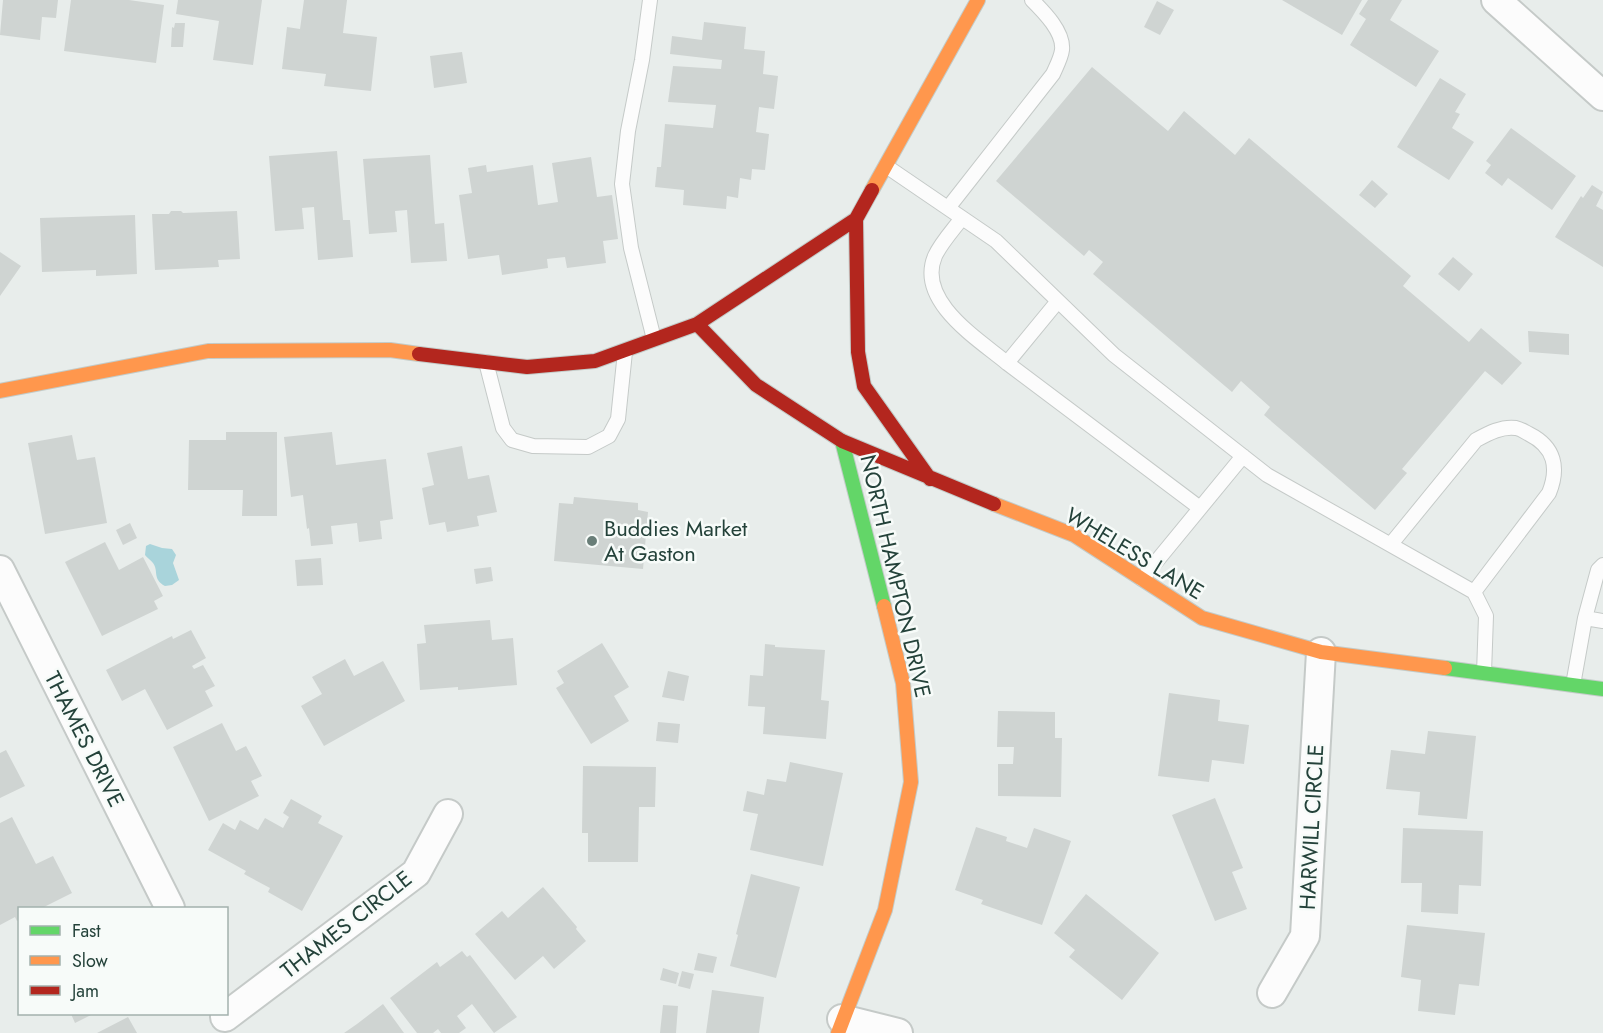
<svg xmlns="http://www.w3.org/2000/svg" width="1603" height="1033" viewBox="0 0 1603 1033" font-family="Jost,sans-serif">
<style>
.water{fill:#a9d4db}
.building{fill:#cfd4d2}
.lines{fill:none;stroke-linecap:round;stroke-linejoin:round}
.lane-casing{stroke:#c5cac8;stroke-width:16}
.street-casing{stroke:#c5cac8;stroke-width:32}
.fast-casing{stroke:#c3cbc8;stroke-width:16}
.slow-casing{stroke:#c3cbc8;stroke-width:16}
.jam-casing{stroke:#c3cbc8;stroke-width:16}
.lane{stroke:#fcfcfc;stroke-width:14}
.street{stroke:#fcfcfc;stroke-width:28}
.fast{stroke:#63d668;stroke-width:14}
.slow{stroke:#ff974d;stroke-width:14}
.jam{stroke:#b3261e;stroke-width:14}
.poi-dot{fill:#697e78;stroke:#f7fbf9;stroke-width:2}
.labels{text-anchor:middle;stroke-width:5;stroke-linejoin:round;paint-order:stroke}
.poi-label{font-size:22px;fill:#24423a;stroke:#f7fbf9;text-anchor:start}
.street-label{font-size:22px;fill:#24423a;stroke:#f7fbf9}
</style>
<rect width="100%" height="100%" fill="#e8edeb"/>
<path class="water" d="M150 544 162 548 172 549 176 555 173 563 179 580 172 585 165 586C152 579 159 571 153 563 151 560 147 558 145 555L146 546Z"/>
<path class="building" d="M3 0H58L56 18 42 17 40 40 0 35Z
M71 0H129L164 5 156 63 64 51Z
M178 0H262L253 65 213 60 219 21 176 14Z
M304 0H347L343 33 377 37 371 91 324 86 326 74 282 69 287 27 300 29Z
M1282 0H1362L1342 35Z
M1368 0H1402L1390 20 1439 51 1416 87 1350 45 1366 19 1359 14Z
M1157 1 1174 10 1160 35 1144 27Z
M704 22 746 27 744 49 765 51 763 74 778 76 774 109 759 107 756 132 769 134 765 170 752 169 751 180 740 178 738 198 727 196 726 209 683 205 684 190 655 187 657 167H661L665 124 713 128 716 105 668 102 673 66 721 69 722 60 670 54 672 36 702 40Z
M175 23H185L183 47H171L172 27 174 28Z
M462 52 467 83 434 88 430 56Z
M1092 67 1168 131 1184 111 1235 155 1249 138 1411 276 1403 286 1469 342 1481 328 1522 363 1502 385 1485 371 1402 469 1407 473 1375 510 1264 415 1270 407 1241 381 1232 392 1093 274 1103 262 1089 250 1084 256 996 181Z
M1440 78 1466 94 1455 112 1460 114 1452 128 1474 142 1449 180 1397 147Z
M1511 128 1576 176 1552 210 1508 178 1502 186 1485 173 1491 165 1486 161Z
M337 151 343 220H350L353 257 318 260 314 207 302 208 304 229 275 231 269 156Z
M430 155 435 224 444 223 447 261 411 263 407 210 395 211 397 232 369 234 363 159Z
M591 157 597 197 612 195 618 239 603 241 606 263 567 268 565 257 547 259 548 268 502 275 499 255 468 259 459 195 472 193 468 168 486 165 487 172 533 165 538 205 558 202 552 163Z
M1372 180 1388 194 1375 208 1359 195Z
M1592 185 1603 192 1596 206 1603 210V267L1555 237 1581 196 1583 198Z
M171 211H181L183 213 237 211 240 259 218 260 219 267 155 270 152 214H169Z
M135 215 137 274 96 276V270L42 272 40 218Z
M0 252 21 266 0 296Z
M1453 257 1473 274 1459 291 1438 274Z
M1528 331 1569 334V355L1529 352Z
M226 432H277V516H242L243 490H188L189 440H226Z
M332 432 336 465 386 459 393 519 380 521 382 539 359 542 357 523 331 526 333 544 311 546 309 528 307 529 303 495 291 497 284 437Z
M72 435 77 460 95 457 107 523 45 534 28 443Z
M462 446 468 479 489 475 497 512 477 516 479 526 447 532 445 522 429 525 422 488 434 485 427 453Z
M574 497 638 503V510L648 512 643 569 554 561 559 503 573 504Z
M130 523 137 538 123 545 116 530Z
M105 542 119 570 143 557 163 596 154 601 158 609 102 636 65 562Z
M321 558 323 585 297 586 295 560Z
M491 567 493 581 476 584 474 569Z
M490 620 492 640 513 638 517 685 458 690V687L420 690 417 644 426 643 424 625Z
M191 630 206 658 192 666 194 669 203 665 215 686 205 691 213 706 167 730 145 689 122 701 106 670 172 636 173 639Z
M602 643 629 687 614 696 629 721 591 744 556 688 564 683 557 671Z
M765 644 775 645V647L825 650 821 700 829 701 826 739 763 734 765 707 748 706 750 675 763 676Z
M345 659 354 676 383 661 405 701 324 746 301 706 322 694 312 677Z
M668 671 689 676 684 701 662 697Z
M1169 693 1220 700 1218 721 1249 725 1244 764 1212 760 1209 782 1158 776Z
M998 711 1055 712V738H1062L1061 797 998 796V764H1013L1014 747H997Z
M658 722 680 724 678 743 656 741Z
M222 723 236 751 246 746 262 776 251 781 259 796 209 821 173 747Z
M1428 731 1476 736 1467 819 1418 815 1420 792 1386 789 1391 750 1425 754Z
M6 750 25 786 0 798V753Z
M790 762 843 773 823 866 750 850 758 814 743 811 747 791 764 795 767 779 786 782Z
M583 766 656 767 655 807H639L638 862H588V833H582Z
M1215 798 1243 868 1232 872 1247 909 1215 921 1172 815Z
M291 799 322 816 318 823 343 836 302 911 268 892 270 888 244 874 246 871 208 850 223 823 235 830 240 820 258 830 265 818 283 828 289 817 283 813Z
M12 817 36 864 53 856 72 893 42 908H20V920L17 921 15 917 0 925V823Z
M976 827 1007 837 1006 841 1027 848 1034 828 1071 841 1042 925 981 904 983 900 955 890Z
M1403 828 1483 831 1481 886 1459 885 1458 914 1421 912 1422 883H1401Z
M751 874 800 887 776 978 730 966 738 935 736 934Z
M543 887 577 927 576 929 586 941 554 969 543 956 515 980 475 934 502 911 508 918Z
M1086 894 1159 953 1122 1000 1069 957 1075 950 1054 933Z
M1407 925 1485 933 1479 986 1459 984 1455 1015 1418 1011 1421 980 1401 977Z
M462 951 467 957 470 955 517 1017 494 1033 472 1004 457 1016 466 1028 459 1033H441L438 1029 433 1033H417L390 998 437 962 440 967Z
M698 953 717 957 713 973 694 970Z
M663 968 679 973 676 984 660 980Z
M682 971 694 974 690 989 678 986Z
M712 990 764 997 759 1033H706Z
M383 1004 404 1033H344L357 1024Z
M663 1005 678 1006 676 1033H660Z
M71 1014H93L75 1023Z
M128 1017 137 1033H97Z"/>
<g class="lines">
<g class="lane-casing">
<path id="lane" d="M650 0 642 60 628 131 622 184 631 248 654 339
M886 166 996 241 1114 355 1267 475 1474 592 1486 616 1484 673
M948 208 1053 74C1056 67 1061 58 1062 50 1064 32 1044 12 1032 0
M962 218C953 230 941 243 935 256 916 301 978 339 1007 363
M1058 301 1007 363 1200 508
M486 362 503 428 512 440 533 446 588 447 609 436 618 419 625 352
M1391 544 1476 440C1489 433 1502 426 1516 428 1521 429 1525 432 1529 434 1555 447 1559 468 1549 493L1474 592
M1142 579 1243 456
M1585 618 1598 570 1603 565
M1573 685 1585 618 1603 621"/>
</g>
<g class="street-casing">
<path id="street" d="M1496 0 1603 96
M0 570 170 908
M1272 993 1305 936 1321 652
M225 1017 416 873 448 814
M842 1019 898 1033"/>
</g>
<g class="fast-casing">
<path id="fast" d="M842 441 884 606
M1445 668 1603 689"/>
</g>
<g class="slow-casing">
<path id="slow" d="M872 190 978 0
M0 391 208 351 390 350 419 354
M994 504 1074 535 1202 618 1321 652 1445 668
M838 1033 885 910 911 782 903 683 884 606"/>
</g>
<g class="jam-casing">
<path id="jam" d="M856 219 858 352 864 386 930 479
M697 324 756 385 842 441 994 504
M419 354 527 367 595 361 697 324 856 219 872 190"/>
</g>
<use href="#lane" class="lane"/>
<use href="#street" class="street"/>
<use href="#fast" class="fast"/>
<use href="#slow" class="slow"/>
<use href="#jam" class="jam"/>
</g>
<circle class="poi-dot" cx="592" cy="541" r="6"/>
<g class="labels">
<g class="poi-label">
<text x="604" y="536">Buddies Market<tspan x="604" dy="25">At Gaston</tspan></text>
</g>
<g class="street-label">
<text transform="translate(1135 553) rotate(31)" y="8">WHELESS LANE</text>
<text transform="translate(896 576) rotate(77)" y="8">NORTH HAMPTON DRIVE</text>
<text transform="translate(85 739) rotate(63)" y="8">THAMES DRIVE</text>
<text transform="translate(1311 827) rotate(-87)" y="8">HARWILL CIRCLE</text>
<text transform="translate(346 924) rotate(-38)" y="8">THAMES CIRCLE</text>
</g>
</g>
<rect x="18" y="907" width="210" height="108" fill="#f7fbf9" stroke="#a3b1ad" stroke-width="1.5"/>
<rect x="30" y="926" width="30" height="9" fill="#63d668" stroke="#a3b1ad" stroke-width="1.5"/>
<text x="72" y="937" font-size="18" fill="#24423a">Fast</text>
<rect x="30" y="956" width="30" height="9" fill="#ff974d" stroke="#a3b1ad" stroke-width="1.5"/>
<text x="72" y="967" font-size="18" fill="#24423a">Slow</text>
<rect x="30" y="986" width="30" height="9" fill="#b3261e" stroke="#a3b1ad" stroke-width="1.5"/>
<text x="72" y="997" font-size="18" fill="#24423a">Jam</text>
</svg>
